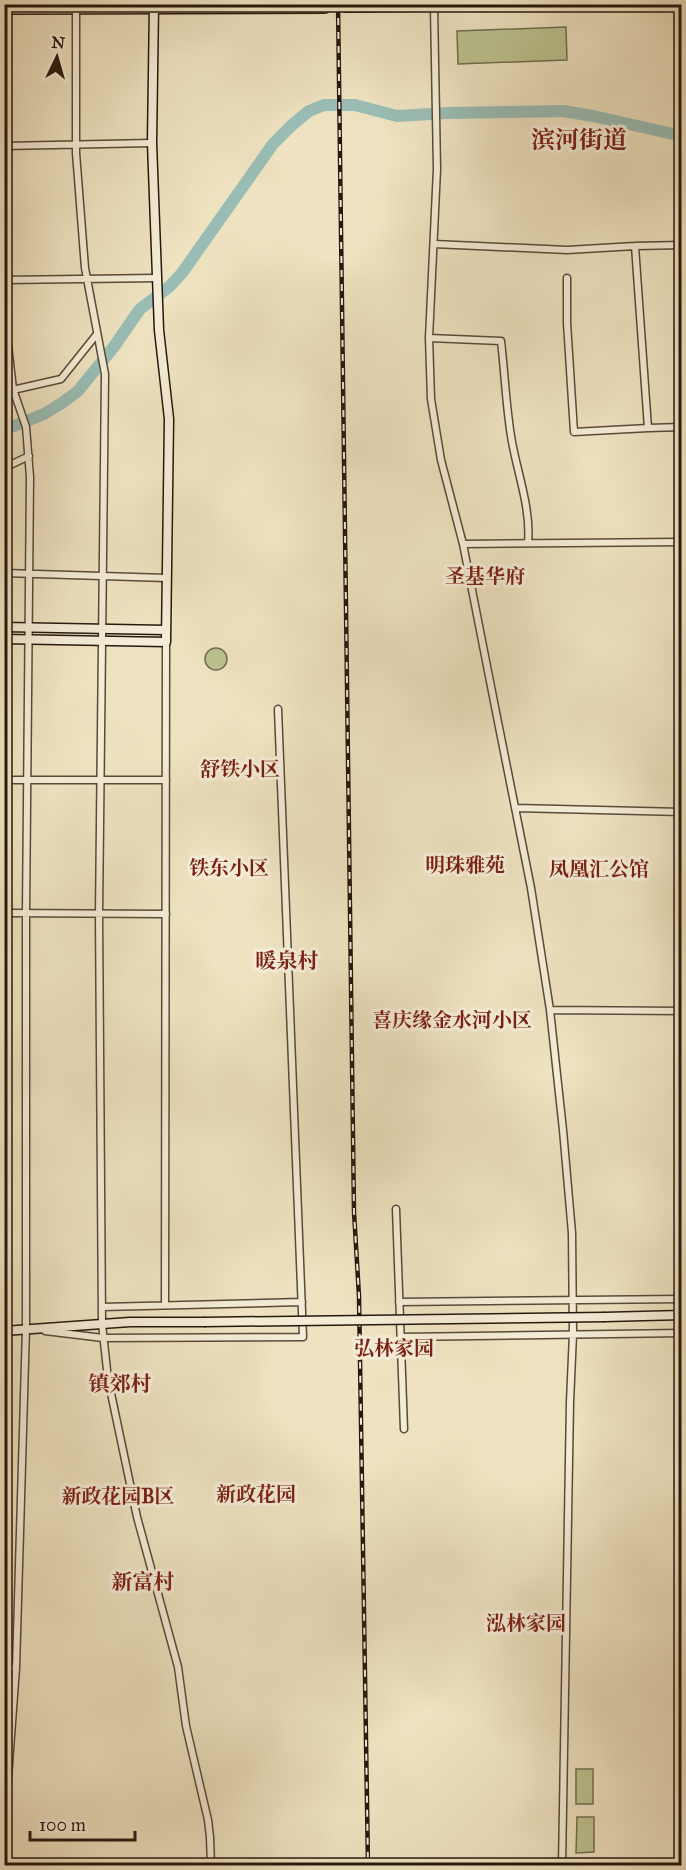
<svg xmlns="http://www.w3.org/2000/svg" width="686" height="1870" viewBox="0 0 686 1870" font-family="'IM FELL Great Primer','Noto Serif SC',serif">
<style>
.green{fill:#bcc290;stroke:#716d4f;stroke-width:1.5}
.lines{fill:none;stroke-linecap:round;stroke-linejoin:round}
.river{stroke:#99bdb5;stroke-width:12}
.primary-tunnel{stroke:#c6ba9c;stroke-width:9;stroke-dasharray:9 4.5;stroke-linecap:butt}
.street-casing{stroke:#584a3a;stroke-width:9}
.secondary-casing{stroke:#26180e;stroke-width:11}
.primary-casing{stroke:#26180e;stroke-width:12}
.street{stroke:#f4ecd6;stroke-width:6}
.secondary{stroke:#f4ecd6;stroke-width:8}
.primary{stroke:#eee2c0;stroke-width:9}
.rail-casing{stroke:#26180e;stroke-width:4.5}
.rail{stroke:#f4ecd6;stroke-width:2;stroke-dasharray:7;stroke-linecap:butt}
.secondary-bridge-casing{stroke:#26180e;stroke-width:11;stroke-linecap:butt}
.secondary-bridge{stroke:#f4ecd6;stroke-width:8}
.labels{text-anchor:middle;stroke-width:6;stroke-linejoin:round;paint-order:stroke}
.neighbourhood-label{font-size:20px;font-weight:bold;fill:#7a1f14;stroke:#f4ecd6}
.quarter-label{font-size:21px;font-weight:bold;fill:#7a1f14;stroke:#f4ecd6}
.district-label{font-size:24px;font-weight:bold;fill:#7a1f14;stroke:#f4ecd6}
</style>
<rect width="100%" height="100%" fill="#eee2c0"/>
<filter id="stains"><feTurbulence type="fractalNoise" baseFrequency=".00333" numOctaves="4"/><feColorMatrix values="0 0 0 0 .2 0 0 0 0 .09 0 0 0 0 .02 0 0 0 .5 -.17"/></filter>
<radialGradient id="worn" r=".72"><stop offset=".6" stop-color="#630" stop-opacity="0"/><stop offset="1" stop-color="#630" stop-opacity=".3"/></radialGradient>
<path class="green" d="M566 27 567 60 458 64 457 31Z
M205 659a11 11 0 1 1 22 0a11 11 0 1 1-22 0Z
M576 1769H593V1804H576Z
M577 1817H594V1852L576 1853Z"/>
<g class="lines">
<path class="river" d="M4 430 44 414 62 403 78 391 113 348 140 309 169 287 182 273 273 144 292 125 309 111 324 105H355L397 116 447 113 563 111 593 116 682 136"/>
<path class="primary-tunnel" d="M325 8 345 7"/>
<g class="street-casing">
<path id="street" d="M434 7 437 169 429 338 431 399 441 460 463 544 496 712 531 888 550 1010 563 1130 572 1233 573 1334 570 1402 562 1866
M76 8V153L85 268 105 374 99 914 102 1324 108 1379 137 1517 178 1667 186 1726 208 1820 210 1837 211 1866
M4 146 152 143
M434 244 567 250 635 246
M567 278V323L574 432 648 428 635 246 682 245
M4 280 157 278
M4 287 6 328 13 389 26 427 30 477 26 913V1328L16 1668 4 1832
M429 338 501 341C505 375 506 409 512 442 518 475 531 509 528 543
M4 392 61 379 97 334
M648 428 682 427
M4 468 29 456
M463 544 682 542
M4 573 167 578
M4 780H166
M515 808 682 812
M4 913 166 914
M550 1010 682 1011
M396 1209 404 1429
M399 1302 682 1299
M165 1305 166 642
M102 1307 302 1302
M45 1331 103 1338 303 1337 278 709
M401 1337 682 1333
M4 1668H16"/>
</g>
<g class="secondary-casing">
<path id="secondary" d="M4 627 166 630
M4 639 166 642 169 419 159 330 152 143 154 4
M605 1317 682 1315
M4 1331 130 1322H204"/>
</g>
<g class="primary-casing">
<path id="primary" d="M345 7 607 4
M4 9 325 8"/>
</g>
<use href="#street" class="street"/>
<use href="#secondary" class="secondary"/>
<use href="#primary" class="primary"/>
<g class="rail-casing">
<path id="rail" d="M338 4 354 1212 359 1296 368 1866"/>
</g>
<use href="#rail" class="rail"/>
<g class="secondary-bridge-casing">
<path id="secondary-bridge" d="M204 1322 605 1317"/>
</g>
<use href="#secondary-bridge" class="secondary-bridge"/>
</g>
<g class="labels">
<g class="neighbourhood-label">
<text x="485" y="583">圣基华府</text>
<text x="240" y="776">舒铁小区</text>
<text x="465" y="872">明珠雅苑</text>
<text x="229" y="875">铁东小区</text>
<text x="599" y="876">凤凰汇公馆</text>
<text x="452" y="1027">喜庆缘金水河小区</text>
<text x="394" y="1355">弘林家园</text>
<text x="256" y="1501">新政花园</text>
<text x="118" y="1503">新政花园B区</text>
<text x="526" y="1630">泓林家园</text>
</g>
<g class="quarter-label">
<text x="287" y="968">暖泉村</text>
<text x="120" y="1391">镇郊村</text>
<text x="143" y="1589">新富村</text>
</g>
<g class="district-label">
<text x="579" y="148">滨河街道</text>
</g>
</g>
<rect width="686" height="1870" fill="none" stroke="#eee2c0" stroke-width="24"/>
<rect x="6" y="6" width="674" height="1858" fill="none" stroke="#26180e" stroke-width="3"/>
<rect x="12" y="12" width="662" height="1846" fill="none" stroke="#26180e" stroke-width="1.5"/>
<g transform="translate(57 57) rotate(5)" stroke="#f4ecd6" stroke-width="4.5" paint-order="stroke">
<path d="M0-4.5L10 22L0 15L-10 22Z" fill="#26180e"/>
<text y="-9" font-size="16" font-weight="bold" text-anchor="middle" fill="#26180e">N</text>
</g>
<path d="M30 1831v9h105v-9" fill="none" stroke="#26180e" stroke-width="3"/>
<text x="39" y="1831" font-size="18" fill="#26180e" stroke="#f4ecd6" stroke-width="4.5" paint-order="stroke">100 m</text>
<rect width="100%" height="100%" filter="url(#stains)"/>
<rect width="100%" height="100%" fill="url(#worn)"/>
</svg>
